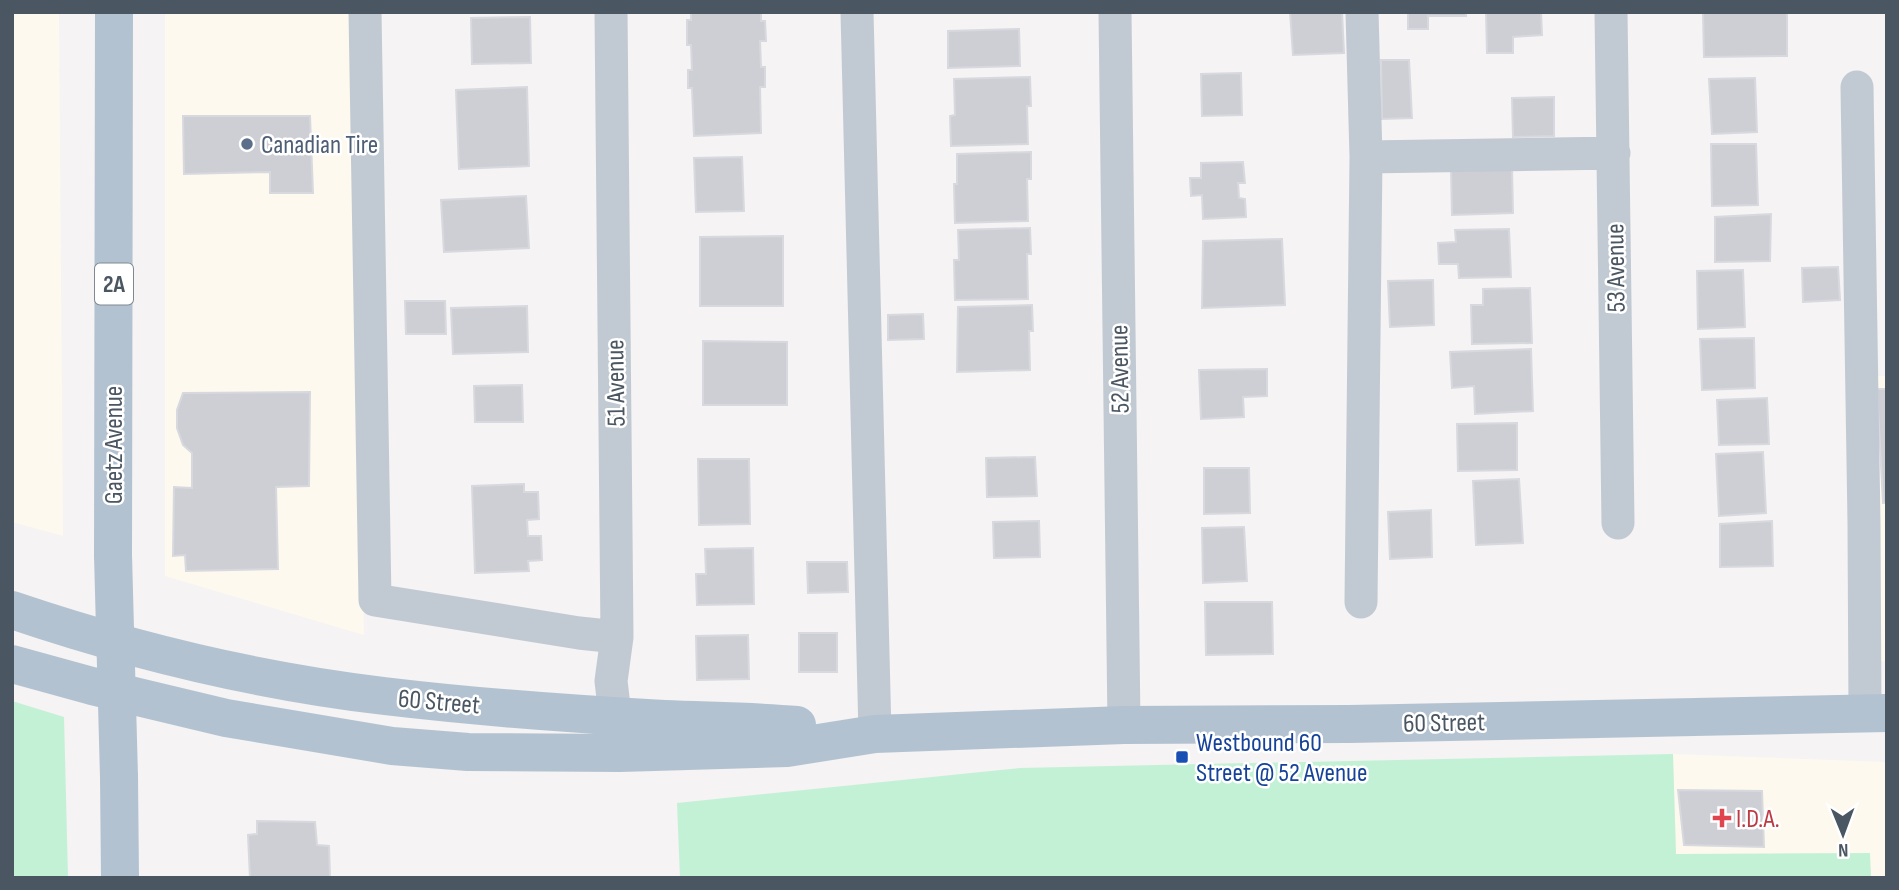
<svg xmlns="http://www.w3.org/2000/svg" width="1899" height="890" viewBox="0 0 1899 890" font-family="'Sofia Sans Condensed',sans-serif">
<style>
.commercial{fill:#fdf9ef}
.green{fill:#c3f1d5}
.building{fill:#cdcfd5;stroke:#d7d9de;stroke-width:2}
.lines{fill:none;stroke-linecap:round;stroke-linejoin:round}
.minor{stroke:#c1cad2;stroke-width:33}
.major{stroke:#b3c2d1;stroke-width:38}
.major-bridge{stroke:#b3c2d1;stroke-width:38}
.service-dot{fill:#5c6f8a;stroke:#fff;stroke-width:2.5}
.transit-dot{fill:#1a4fb4;stroke:#fff;stroke-width:2.5}
.health-dot{fill:#e0444e;stroke:#fff;stroke-width:2.5}
.labels{text-anchor:middle;stroke-width:5;stroke-linejoin:round;paint-order:stroke}
.shield{fill:#fff;stroke:#808990;stroke-width:2}
.shield-label{font-size:24px;font-weight:bold;fill:#4a5661}
.service-label{font-size:26px;fill:#4e5e75;stroke:#fff;text-anchor:start}
.street-label{font-size:26px;fill:#4a5661;stroke:#fff}
.transit-label{font-size:26px;fill:#164399;stroke:#fff;text-anchor:start}
.health-label{font-size:26px;fill:#be3a42;stroke:#fff;text-anchor:start}
</style>
<rect width="100%" height="100%" fill="#f5f3f3"/>
<path class="commercial" d="M12 12H59L63 536 12 522Z
M165 12H351L364 635 165 576Z
M1868 376H1887V661H1881Z
M1673 754 1887 762V878H1871L1869 853 1676 854Z"/>
<path class="green" d="M12 701 64 717 68 878H12Z
M1673 754 1676 854 1870 853 1871 878H680L677 803 1020 768Z"/>
<path class="building" d="M691 12H761V21H765L766 41H760L761 67H765V87H760L761 133 694 136 692 88H688V70H692L691 45H687V20H691Z
M1290 12H1342L1344 53 1293 55Z
M1408 12H1466V16H1428V29H1408Z
M1486 12H1541L1542 35 1513 37V53H1487Z
M1703 12H1787V56L1704 57Z
M530 17 531 63 472 64 471 18Z
M1019 29 1020 66 948 68V31Z
M1381 60H1409L1412 118 1382 119Z
M1241 73 1242 115 1202 116 1201 74Z
M1030 77 1031 106H1027L1028 144 951 146 950 116 955 115 954 79Z
M1755 78 1757 132 1712 134 1709 79Z
M527 87 529 166 459 169 456 90Z
M1554 97V136L1513 137 1512 98Z
M183 116H310L313 193H270V172L184 174Z
M1711 144H1756L1758 205 1712 206Z
M1031 152V179H1027L1028 221 955 223 954 184H957V154Z
M742 157 744 211 696 212 694 158Z
M1243 162 1245 183H1238L1239 198 1245 199 1246 217 1203 219 1202 195 1191 196 1190 178H1201V163Z
M1512 168 1513 213 1452 215 1451 170Z
M526 196 529 248 444 252 441 200Z
M1771 214 1770 261 1715 262V217Z
M1030 228 1031 254H1027L1028 299 955 300 954 260H959L958 230Z
M1509 229 1511 277 1459 278 1458 264H1439L1438 243 1456 242 1455 230Z
M783 236V306H700V237Z
M1282 239 1285 305 1202 308 1203 241Z
M1838 267 1840 300 1803 302 1802 268Z
M1743 270 1745 327 1698 329 1697 271Z
M1433 280 1434 325 1390 327 1388 281Z
M1530 288 1532 343 1472 344 1471 305H1483V289Z
M405 301H445L446 334H406Z
M1032 305 1033 331H1029L1030 370 957 372 958 307Z
M527 306 528 352 453 354 451 308Z
M923 314 924 339 888 340V315Z
M1754 338 1755 388 1702 390 1700 339Z
M703 341 787 342V405H703Z
M1531 349 1533 411 1475 414 1474 386 1452 388 1450 352Z
M1267 369V396L1243 397 1244 417 1201 419 1199 370Z
M522 385 523 422H475L474 386Z
M1877 389H1887V503H1883Z
M310 392 309 486 276 487 278 569 186 571 185 555 173 556 174 487 192 488V453L183 445 177 428V410L183 393Z
M1767 398 1769 444 1719 445 1717 400Z
M1517 423V470L1458 471 1457 424Z
M1763 452 1766 513 1719 516 1716 454Z
M1035 457 1037 496 987 497 986 458Z
M698 459H749L750 524 699 525Z
M1204 468H1249L1250 513 1204 514Z
M1519 479 1523 543 1476 545 1473 481Z
M524 484V492H538L539 519 527 520 528 536H541L542 560 528 561 529 571 475 573 472 486Z
M1431 510 1432 557 1390 559 1388 512Z
M1039 521 1040 557 994 558 993 522Z
M1772 521 1773 566 1720 567V524Z
M1244 527 1247 581 1203 583 1202 528Z
M753 548 754 604 697 605 696 574H706L705 549Z
M807 562H847L848 592 808 593Z
M1205 602H1272L1273 654 1206 655Z
M799 633H837V672H799Z
M748 635 749 679 697 680 696 636Z
M1678 790 1762 791 1764 847 1684 845Z
M257 821 315 822 317 845 329 846 330 878H250L248 835 257 834Z"/>
<g class="lines">
<path class="minor" d="M365 12 375 600 579 633 617 637
M611 12 617 637 611 681 618 740
M857 12 875 734
M1115 12 1124 725
M1611 12 1618 523
M1857 87 1864 523 1865 714
M1366 157 1614 153
M1361 602 1366 157 1362 12"/>
<path class="major" d="M113 555 114 12
M12 610C133 651 257 681 384 696 476 707 571 714 664 719 708 721 753 721 797 725
M12 664 92 686 226 718 392 746 468 752 620 753 787 748 875 734 1124 725 1349 724 1887 713
M119 777 120 878"/>
<path class="major-bridge" d="M113 555 119 777"/>
</g>
<circle class="service-dot" cx="247" cy="144" r="7"/>
<rect class="transit-dot" x="1175" y="750" width="14" height="14" rx="3.5"/>
<path class="health-dot" d="M1718.5 807.5h7v7h7v7h-7v7h-7v-7h-7v-7h7z"/>
<g class="labels">
<rect class="shield" x="95" y="263.5" width="38" height="41" rx="5"/>
<g class="shield-label">
<text x="114" y="292">2A</text>
</g>
<g class="service-label">
<text x="261" y="153">Canadian Tire</text>
</g>
<g class="street-label">
<text transform="translate(1615 268) rotate(-91)" y="9">53 Avenue</text>
<text transform="translate(1119 369) rotate(-91)" y="9">52 Avenue</text>
<text transform="translate(615 383) rotate(-91)" y="9">51 Avenue</text>
<text transform="translate(113 445) rotate(-90)" y="9">Gaetz Avenue</text>
<text transform="translate(439 701) rotate(5)" y="9">60 Street</text>
<text transform="translate(1444 722) rotate(-1)" y="9">60 Street</text>
</g>
<g class="transit-label">
<text x="1196" y="751">Westbound 60<tspan x="1196" dy="30">Street @ 52 Avenue</tspan></text>
</g>
<g class="health-label">
<text x="1736" y="827">I.D.A.</text>
</g>
</g>
<rect width="1899" height="890" fill="none" stroke="#4a5661" stroke-width="28"/>
<g transform="translate(1843 834) rotate(179)" stroke="#ffffff" stroke-width="5" paint-order="stroke">
<path d="M0-5L12 26L0 18L-12 26Z" fill="#4a5661"/>
<text y="-10" font-size="19" font-weight="bold" text-anchor="middle" fill="#4a5661">N</text>
</g>
</svg>
